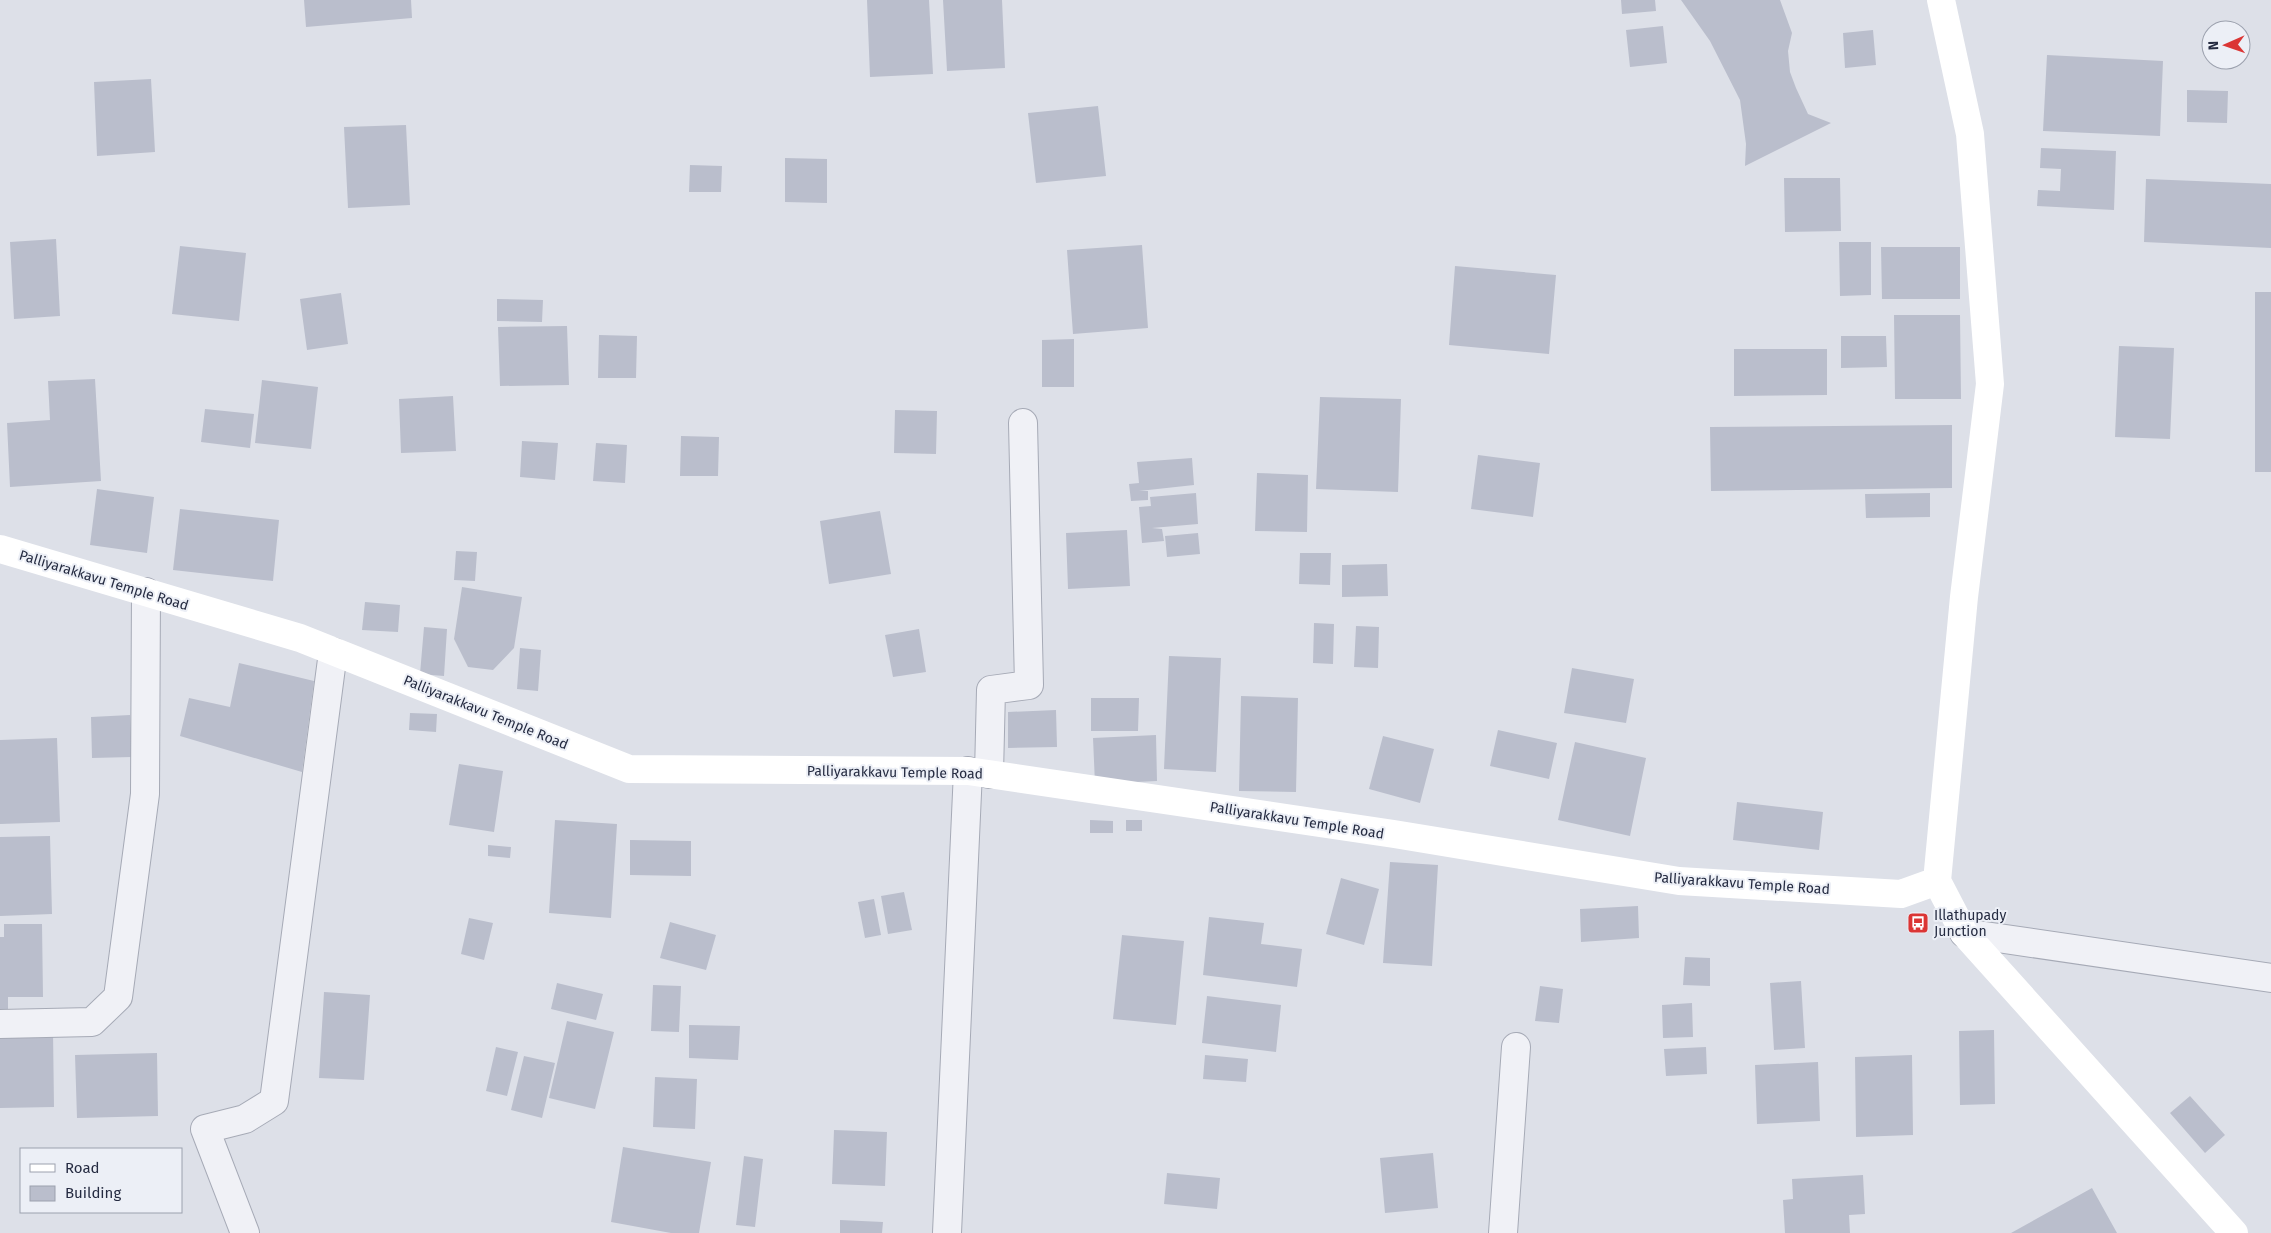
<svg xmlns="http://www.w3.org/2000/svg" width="2271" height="1233" viewBox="0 0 2271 1233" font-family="'Fira Sans',sans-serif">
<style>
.building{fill:#babecc}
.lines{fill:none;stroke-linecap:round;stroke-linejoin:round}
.street-casing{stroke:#a6aab6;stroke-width:30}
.street{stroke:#f0f1f6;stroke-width:28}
.secondary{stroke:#fff;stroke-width:28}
.labels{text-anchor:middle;stroke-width:4;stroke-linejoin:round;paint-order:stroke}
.street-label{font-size:14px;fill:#252b41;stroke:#eceff6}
.poi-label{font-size:14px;fill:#252b41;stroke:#eceff6;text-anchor:start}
</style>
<rect width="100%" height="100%" fill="#dde0e8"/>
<path class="building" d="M304 0H411L412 18 306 27Z
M867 0H929L933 74 870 77Z
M943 0H1002L1005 68 947 71Z
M1621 0H1655L1656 11 1622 14Z
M1681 0H1780L1792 33 1788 51 1790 72 1796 88 1808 114 1831 123 1745 166 1746 144 1740 100 1710 41Z
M1663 26 1667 63 1630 67 1626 30Z
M1873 30 1876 65 1845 68 1843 33Z
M2047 55 2163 61 2160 136 2043 131Z
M151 79 155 152 97 156 94 82Z
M2187 90 2228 91 2227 123 2187 122Z
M1098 106 1106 176 1036 183 1028 113Z
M406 125 410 205 348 208 344 127Z
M2041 148 2116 151 2114 210 2037 206 2038 190 2060 191 2061 169 2040 168Z
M785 158 827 159V203L785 202Z
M690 165 722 166 721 192H689Z
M1784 178H1840L1841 231 1785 232Z
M2146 179 2271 184V248L2144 242Z
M56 239 60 316 14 319 10 242Z
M1839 242H1871V295L1840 296Z
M1142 245 1148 328 1073 334 1067 250Z
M180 246 246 253 239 321 172 314Z
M1881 247H1960V299H1882Z
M1455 266 1556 275 1549 354 1449 345Z
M2255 292H2271V472H2255Z
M341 293 348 344 307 350 300 299Z
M497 299 543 300 542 322 497 321Z
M1894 315H1960L1961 399H1895Z
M567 326 569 385 500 386 498 327Z
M599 335 637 336 636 378H598Z
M1841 336H1886L1887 367 1841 368Z
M1074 339V387H1042V340Z
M2119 346 2174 348 2170 439 2115 437Z
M1734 349H1827V395L1734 396Z
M95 379 101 481 10 487 7 423 50 420 48 381Z
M262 380 318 387 311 449 255 443Z
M453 396 456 451 401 453 399 399Z
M1320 397 1401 399 1398 492 1316 489Z
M205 409 254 414 250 448 201 442Z
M895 410 937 411 936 454 894 453Z
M1952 425V488L1711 491 1710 427Z
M681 436 719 437 718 476H680Z
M522 441 558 443 555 480 520 477Z
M596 443 627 445 625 483 593 481Z
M1478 455 1540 463 1533 517 1471 509Z
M1192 458 1194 485 1139 491H1148V500L1131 501 1129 484 1139 483 1137 462Z
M1257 473 1308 475 1307 532 1255 531Z
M97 489 154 497 147 553 90 545Z
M1196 493 1198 524 1152 528 1162 529 1164 541 1142 543 1139 507 1151 506 1150 497Z
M1930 493V517L1866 518 1865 494Z
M180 509 279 520 273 581 173 570Z
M880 511 891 574 829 584 820 521Z
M1127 530 1130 586 1068 589 1066 533Z
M1198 533 1200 554 1167 557 1165 536Z
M456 551 477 552 475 581 454 580Z
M1300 553H1331L1330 585 1299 584Z
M1387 564 1388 596 1342 597V565Z
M462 587 522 597 514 648 493 670 468 667 454 639Z
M365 602 400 605 398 632 362 630Z
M1314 623 1334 624 1333 664 1313 663Z
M1356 626 1379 627 1378 668 1354 667Z
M424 627 447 629 444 676 420 674Z
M919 629 926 672 893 677 885 635Z
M520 648 541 650 538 691 517 689Z
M1169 656 1221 658 1216 772 1164 769Z
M239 663 314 681 302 772 180 736 189 698 230 707Z
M1572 668 1634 679 1626 723 1564 713Z
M1241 696 1298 698 1296 792 1239 791Z
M1091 698H1139L1138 731H1091Z
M1056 710 1057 747 1008 748V712Z
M410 713 437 714 436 732 409 730Z
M130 715 132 757 92 758 91 717Z
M1498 730 1557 743 1549 779 1490 766Z
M1156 735 1157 781 1095 784 1093 738Z
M1383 736 1434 749 1420 803 1369 789Z
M57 738 60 822 0 824V740Z
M1575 742 1646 758 1630 836 1558 820Z
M459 764 503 771 494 832 449 825Z
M1737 802 1823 812 1819 850 1733 840Z
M555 820 617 824 611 918 549 913Z
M1090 820 1113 821V833H1090Z
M1126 820H1142V831H1126Z
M50 836 52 914 0 916V837Z
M630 840 691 841V876L630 875Z
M488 845 511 847 510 858 488 856Z
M1390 862 1438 865 1432 966 1383 963Z
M1341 878 1379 889 1364 945 1326 934Z
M904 892 912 930 888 934 881 896Z
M874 899 881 935 865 938 858 902Z
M1638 906 1639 938 1581 942 1580 909Z
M1209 917 1264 923 1261 944 1302 949 1297 987 1203 975Z
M469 918 493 923 484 960 461 954Z
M670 922 716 935 706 970 660 958Z
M4 924H42L43 997H8V1016H0V937H4Z
M1122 935 1184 941 1176 1025 1113 1019Z
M1685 957 1710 958V986L1683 985Z
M1801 981 1805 1048 1774 1050 1770 983Z
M557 983 603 994 596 1020 551 1009Z
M653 985 681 986 679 1032 651 1031Z
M1540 986 1563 989 1559 1023 1535 1021Z
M324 992 370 995 364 1080 319 1078Z
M1207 996 1281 1005 1276 1052 1202 1043Z
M1692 1003 1693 1037 1663 1038 1662 1005Z
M567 1021 614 1032 595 1109 549 1098Z
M689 1025 740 1026 738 1060 689 1058Z
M1994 1030 1995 1104 1960 1105 1959 1031Z
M0 1031H53L54 1107 0 1108Z
M496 1047 518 1052 507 1096 486 1091Z
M1706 1047 1707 1074 1666 1076 1664 1049Z
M157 1053 158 1116 77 1118 75 1055Z
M1205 1055 1248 1059 1246 1082 1203 1079Z
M1912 1055 1913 1135 1856 1137 1855 1057Z
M524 1056 555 1063 542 1118 511 1110Z
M1818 1062 1820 1121 1757 1124 1755 1065Z
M655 1077 697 1079 695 1129 653 1127Z
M2190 1096 2225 1135 2205 1153 2170 1113Z
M834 1130 887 1132 885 1186 832 1184Z
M623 1147 711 1162 699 1233H671L611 1222Z
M1433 1153 1438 1208 1385 1213 1380 1158Z
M744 1156 763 1159 755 1227 736 1225Z
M1167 1173 1220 1178 1217 1209 1164 1204Z
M1863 1175 1865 1214 1849 1215 1850 1233H1785L1783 1200 1793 1199 1792 1179Z
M2092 1188 2117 1233H2011Z
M840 1220 883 1222 882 1233H840Z"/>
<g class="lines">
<g class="street-casing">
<path id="street" d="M989 774 991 690 1029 685 1023 423
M1964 933 2271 978
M0 1024 92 1022 118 997 145 794 146 592
M245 1233 205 1129 245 1119 274 1101 333 652
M947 1233 968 771
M1503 1233 1516 1047"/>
</g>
<use href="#street" class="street"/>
<path class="secondary" d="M1941 0 1970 134 1990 384 1964 597 1937 881 1964 933 2234 1233
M0 549 300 638 629 769 968 771 1394 834 1679 881 1901 894 1937 881"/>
</g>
<defs>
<g id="bus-square" transform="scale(1.125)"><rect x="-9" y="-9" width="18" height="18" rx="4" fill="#db3534" stroke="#eceff6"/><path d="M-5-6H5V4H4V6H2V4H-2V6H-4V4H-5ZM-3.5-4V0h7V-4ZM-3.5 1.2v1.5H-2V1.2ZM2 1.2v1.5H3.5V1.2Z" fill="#fff"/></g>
</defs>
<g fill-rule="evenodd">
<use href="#bus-square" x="1918" y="923"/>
</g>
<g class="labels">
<g class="street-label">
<text transform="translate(104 580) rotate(17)" y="5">Palliyarakkavu Temple Road</text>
<text transform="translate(486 712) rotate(22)" y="5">Palliyarakkavu Temple Road</text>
<text transform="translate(895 772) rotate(1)" y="5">Palliyarakkavu Temple Road</text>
<text transform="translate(1297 820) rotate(9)" y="5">Palliyarakkavu Temple Road</text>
<text transform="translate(1742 883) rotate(4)" y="5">Palliyarakkavu Temple Road</text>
</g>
<g class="poi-label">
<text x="1934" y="920">Illathupady<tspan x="1934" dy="16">Junction</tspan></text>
</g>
</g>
<rect x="20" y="1148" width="162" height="65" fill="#eceff6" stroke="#9ca1ae"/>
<rect x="30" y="1164" width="25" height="8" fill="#ffffff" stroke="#9ca1ae"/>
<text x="65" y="1173" font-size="15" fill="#252b41">Road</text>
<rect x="30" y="1186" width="25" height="15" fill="#babecc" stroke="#9ca1ae"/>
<text x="65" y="1198" font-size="15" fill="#252b41">Building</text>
<g transform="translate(2226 45) rotate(268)"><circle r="24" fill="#eceff6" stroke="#9ca1ae"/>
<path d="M0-4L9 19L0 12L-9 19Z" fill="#db3534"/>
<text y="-8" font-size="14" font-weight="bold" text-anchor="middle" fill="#252b41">N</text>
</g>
</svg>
